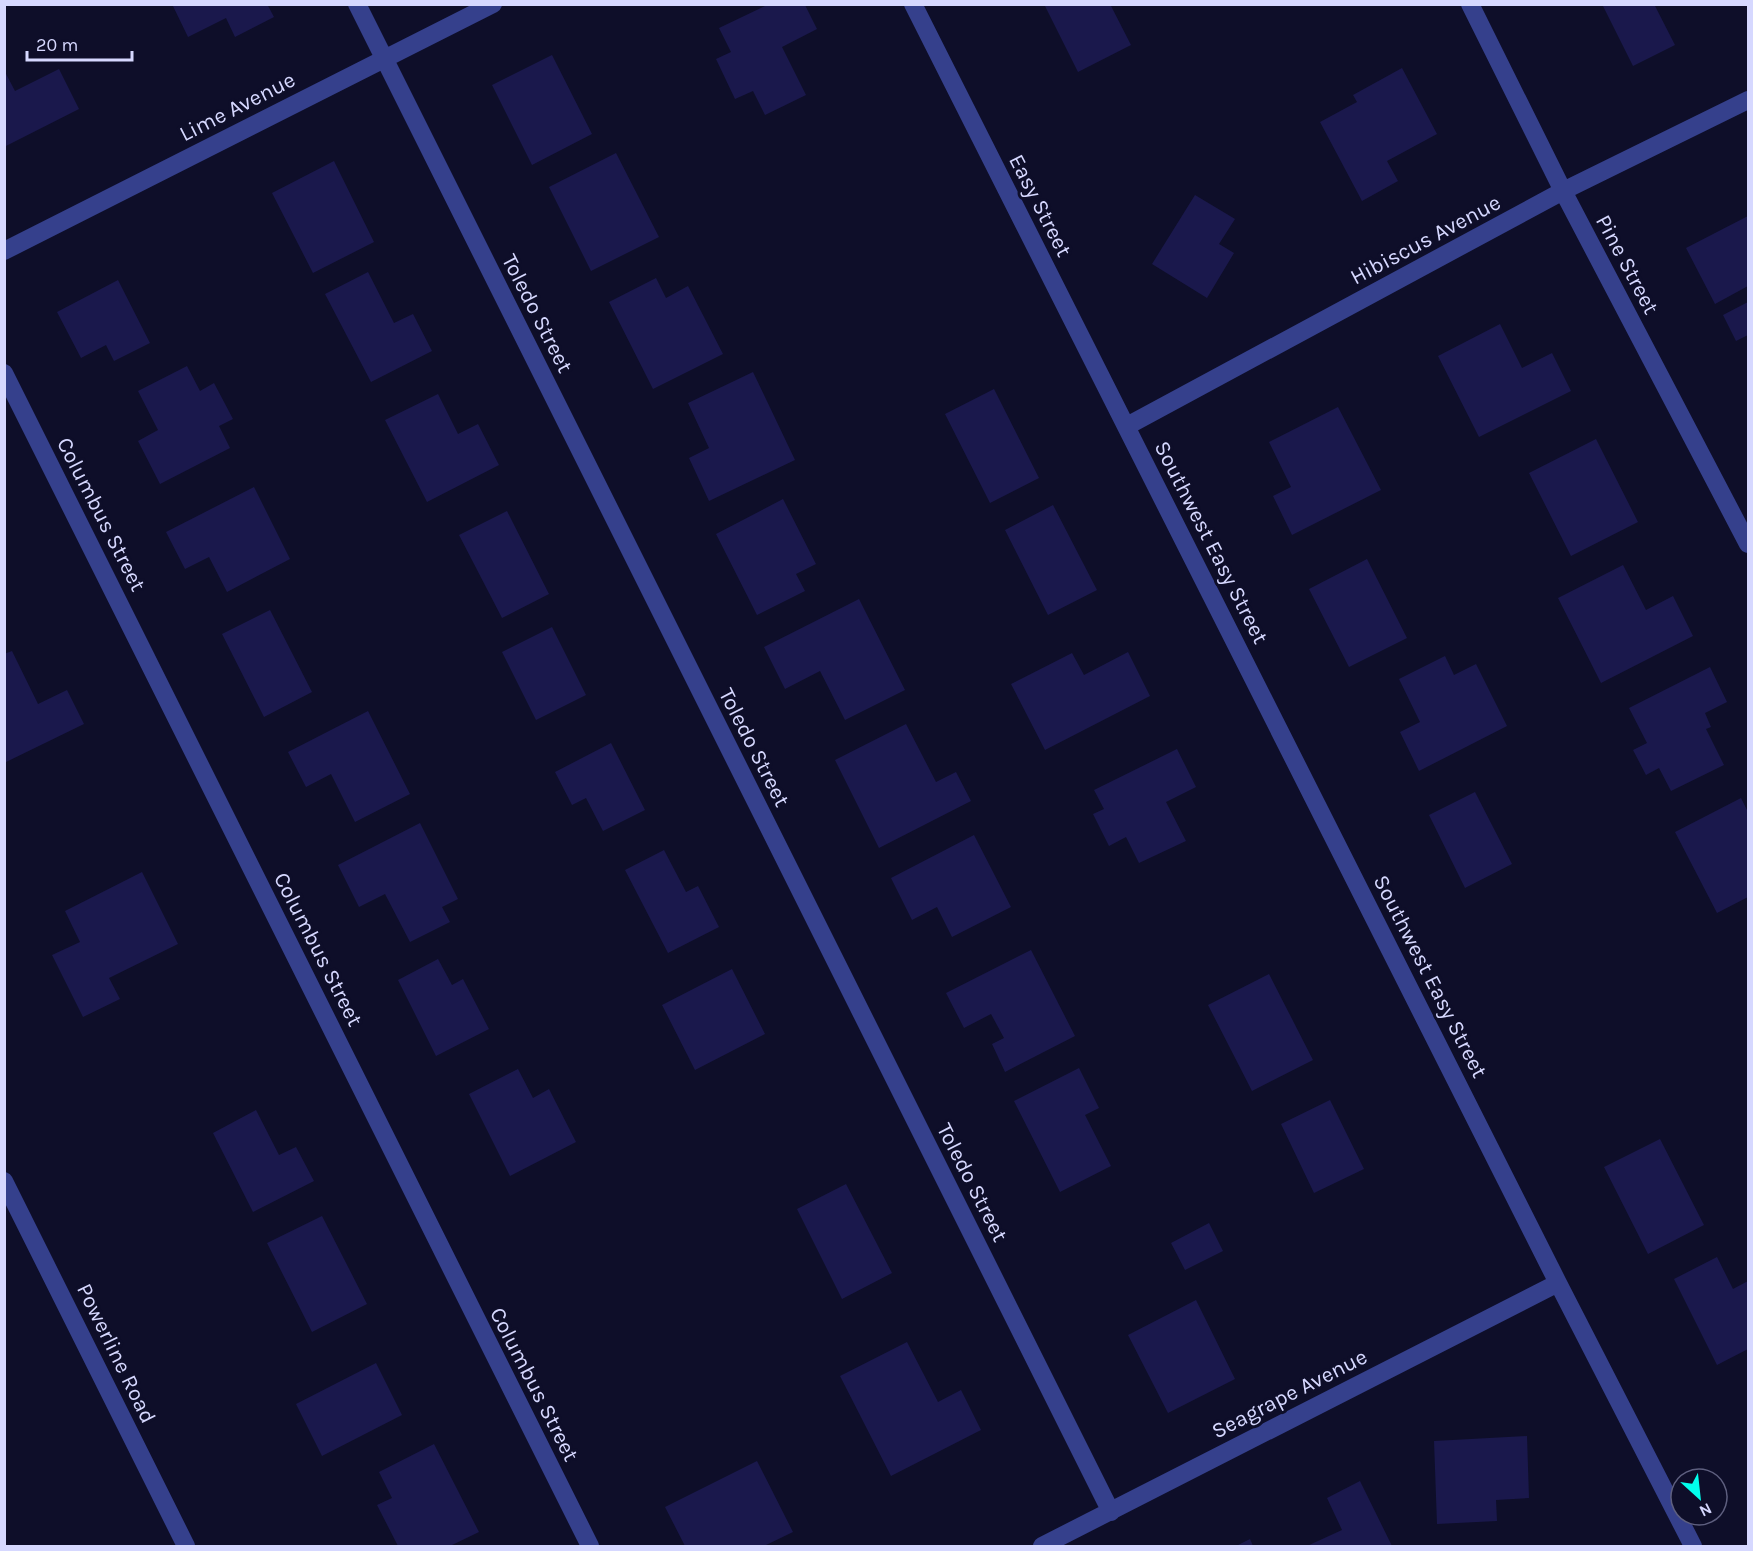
<svg xmlns="http://www.w3.org/2000/svg" width="1753" height="1551" viewBox="0 0 1753 1551" font-family="Karla,sans-serif">
<style>
.building{fill:#1a184c}
.lines{fill:none;stroke-linecap:round;stroke-linejoin:round}
.minor{stroke:#35408c;stroke-width:18}
.labels{text-anchor:middle;stroke-width:6;stroke-linejoin:round;paint-order:stroke}
.street-label{font-size:22px;fill:#d6d8ff;stroke:#0e0e29}
</style>
<rect width="100%" height="100%" fill="#0e0e29"/>
<path class="building" d="M172 4H267L274 17 235 37 226 18 188 37Z
M1044 4H1110L1131 45 1078 72Z
M1602 4H1654L1675 45 1633 66Z
M767 5H805L817 29 782 47 806 95 765 115 753 91 735 99 716 59 731 52 719 28Z
M552 55 592 134 532 165 492 85Z
M1402 68 1437 134 1387 161 1398 181 1362 201 1320 122 1357 102 1353 95Z
M59 69 79 109 4 147V70L15 91Z
M616 153 659 237 591 271 549 187Z
M334 161 374 242 313 273 272 193Z
M1195 195 1235 219 1219 244 1234 253 1207 298 1152 264Z
M1748 216V286L1715 304 1686 248Z
M368 272 394 323 413 314 432 351 371 382 325 294Z
M656 278 666 298 688 286 723 354 653 389 609 302Z
M118 280 150 343 114 361 106 345 81 358 57 312Z
M1748 302V335L1736 341 1723 315Z
M1500 324 1522 368 1552 353 1571 391 1479 437 1438 356Z
M187 366 200 391 214 383 233 419 219 426 230 448 160 484 138 441 158 430 138 391Z
M753 372 795 460 709 501 689 458 709 448 688 403Z
M994 389 1039 478 990 503 945 414Z
M438 394 458 434 478 424 499 465 427 502 385 420Z
M1338 407 1381 490 1292 535 1273 496 1291 487 1269 442Z
M1596 439 1638 522 1571 556 1529 473Z
M254 487 290 559 227 592 209 557 185 569 166 532Z
M783 499 816 564 796 574 805 591 757 615 716 534Z
M1053 505 1097 590 1048 615 1005 530Z
M507 511 549 594 502 618 459 535Z
M1367 559 1407 638 1349 667 1309 589Z
M1623 565 1646 610 1673 596 1693 636 1601 683 1558 598Z
M859 599 905 690 845 720 820 671 785 689 764 647Z
M270 610 312 692 264 717 222 634Z
M552 627 586 695 536 720 502 652Z
M12 651 38 704 67 690 84 724 4 763V654Z
M1128 652 1150 696 1045 750 1011 684 1072 653 1084 675Z
M1445 656 1454 675 1476 664 1507 726 1419 771 1400 732 1420 722 1399 679Z
M1710 667 1727 702 1705 713 1711 727 1706 729 1724 765 1671 791 1659 768 1646 775 1633 750 1647 743 1629 708Z
M368 711 410 794 355 822 331 774 306 787 288 752Z
M906 724 936 782 956 772 971 801 879 848 835 760Z
M611 743 645 810 603 831 586 798 572 805 555 772Z
M1177 749 1196 787 1166 802 1186 841 1139 863 1126 837 1109 846 1093 814 1104 809 1094 790Z
M1475 792 1512 864 1465 888 1429 815Z
M1741 798 1748 812V897L1717 913 1675 832Z
M420 823 458 899 442 907 450 922 410 942 385 894 359 907 338 865Z
M974 835 1011 907 952 937 937 907 912 920 891 878Z
M664 850 686 892 698 886 719 927 668 953 625 870Z
M142 872 178 944 109 978 120 999 83 1017 52 955 80 942 65 911Z
M1031 950 1075 1036 1005 1072 992 1044 1004 1038 991 1014 964 1028 946 993Z
M438 959 452 985 463 979 489 1029 436 1056 398 980Z
M732 969 765 1034 695 1070 662 1005Z
M1269 974 1313 1060 1252 1091 1208 1005Z
M1079 1068 1099 1108 1085 1115 1111 1166 1060 1192 1014 1101Z
M518 1069 533 1098 549 1089 576 1142 510 1176 469 1094Z
M1330 1100 1364 1169 1314 1193 1281 1124Z
M256 1110 279 1155 296 1147 314 1181 253 1212 213 1133Z
M1660 1139 1704 1225 1648 1254 1604 1167Z
M846 1184 892 1273 842 1299 797 1209Z
M322 1216 367 1304 312 1332 267 1243Z
M1209 1223 1223 1251 1185 1270 1171 1243Z
M1717 1257 1733 1289 1748 1281V1349L1717 1365 1674 1279Z
M1196 1300 1235 1379 1168 1413 1128 1335Z
M907 1342 938 1402 961 1390 981 1430 891 1476 840 1376Z
M376 1363 402 1415 322 1456 296 1404Z
M1527 1436 1529 1498 1496 1500 1497 1521 1437 1524 1434 1441Z
M434 1444 479 1532 450 1546H398L377 1505 392 1498 379 1472Z
M757 1461 793 1532 764 1546H685L665 1507Z
M1360 1481 1392 1546H1307L1342 1530 1327 1498Z
M1250 1539 1253 1546H1236Z"/>
<g class="lines">
<path class="minor" d="M357 4 1111 1512
M913 4 1558 1283 1693 1546
M1470 4 1563 191 1748 544
M4 251 493 4
M4 373 590 1546
M1127 426 1563 191 1748 100
M4 1181 186 1546
M1042 1546 1558 1283"/>
</g>
<g class="labels">
<g class="street-label">
<text transform="translate(237 106) rotate(-27)" y="8">Lime Avenue</text>
<text transform="translate(1041 205) rotate(63)" y="8">Easy Street</text>
<text transform="translate(1425 239) rotate(-28)" y="8">Hibiscus Avenue</text>
<text transform="translate(1628 264) rotate(62)" y="8">Pine Street</text>
<text transform="translate(538 313) rotate(63)" y="8">Toledo Street</text>
<text transform="translate(102 514) rotate(63)" y="8">Columbus Street</text>
<text transform="translate(1212 542) rotate(63)" y="8">Southwest Easy Street</text>
<text transform="translate(755 747) rotate(63)" y="8">Toledo Street</text>
<text transform="translate(319 949) rotate(63)" y="8">Columbus Street</text>
<text transform="translate(1431 976) rotate(63)" y="8">Southwest Easy Street</text>
<text transform="translate(973 1182) rotate(63)" y="8">Toledo Street</text>
<text transform="translate(117 1353) rotate(64)" y="8">Powerline Road</text>
<text transform="translate(535 1384) rotate(63)" y="8">Columbus Street</text>
<text transform="translate(1289 1393) rotate(-27)" y="8">Seagrape Avenue</text>
</g>
</g>
<rect width="1753" height="1551" fill="none" stroke="#d6d8ff" stroke-width="12"/>
<g transform="translate(1699 1497) rotate(153)"><circle r="28" fill="#0e0e29" stroke="#5e5f7f" stroke-width="1.5"/>
<path d="M0-4.5L10 22L0 15L-10 22Z" fill="#02ffed"/>
<text y="-9" font-size="16" font-weight="bold" text-anchor="middle" fill="#d6d8ff">N</text>
</g>
<path d="M27 51v9h105v-9" fill="none" stroke="#d6d8ff" stroke-width="3"/>
<text x="36" y="51" font-size="18" fill="#d6d8ff" stroke="#0e0e29" stroke-width="4.5" paint-order="stroke">20 m</text>
</svg>
